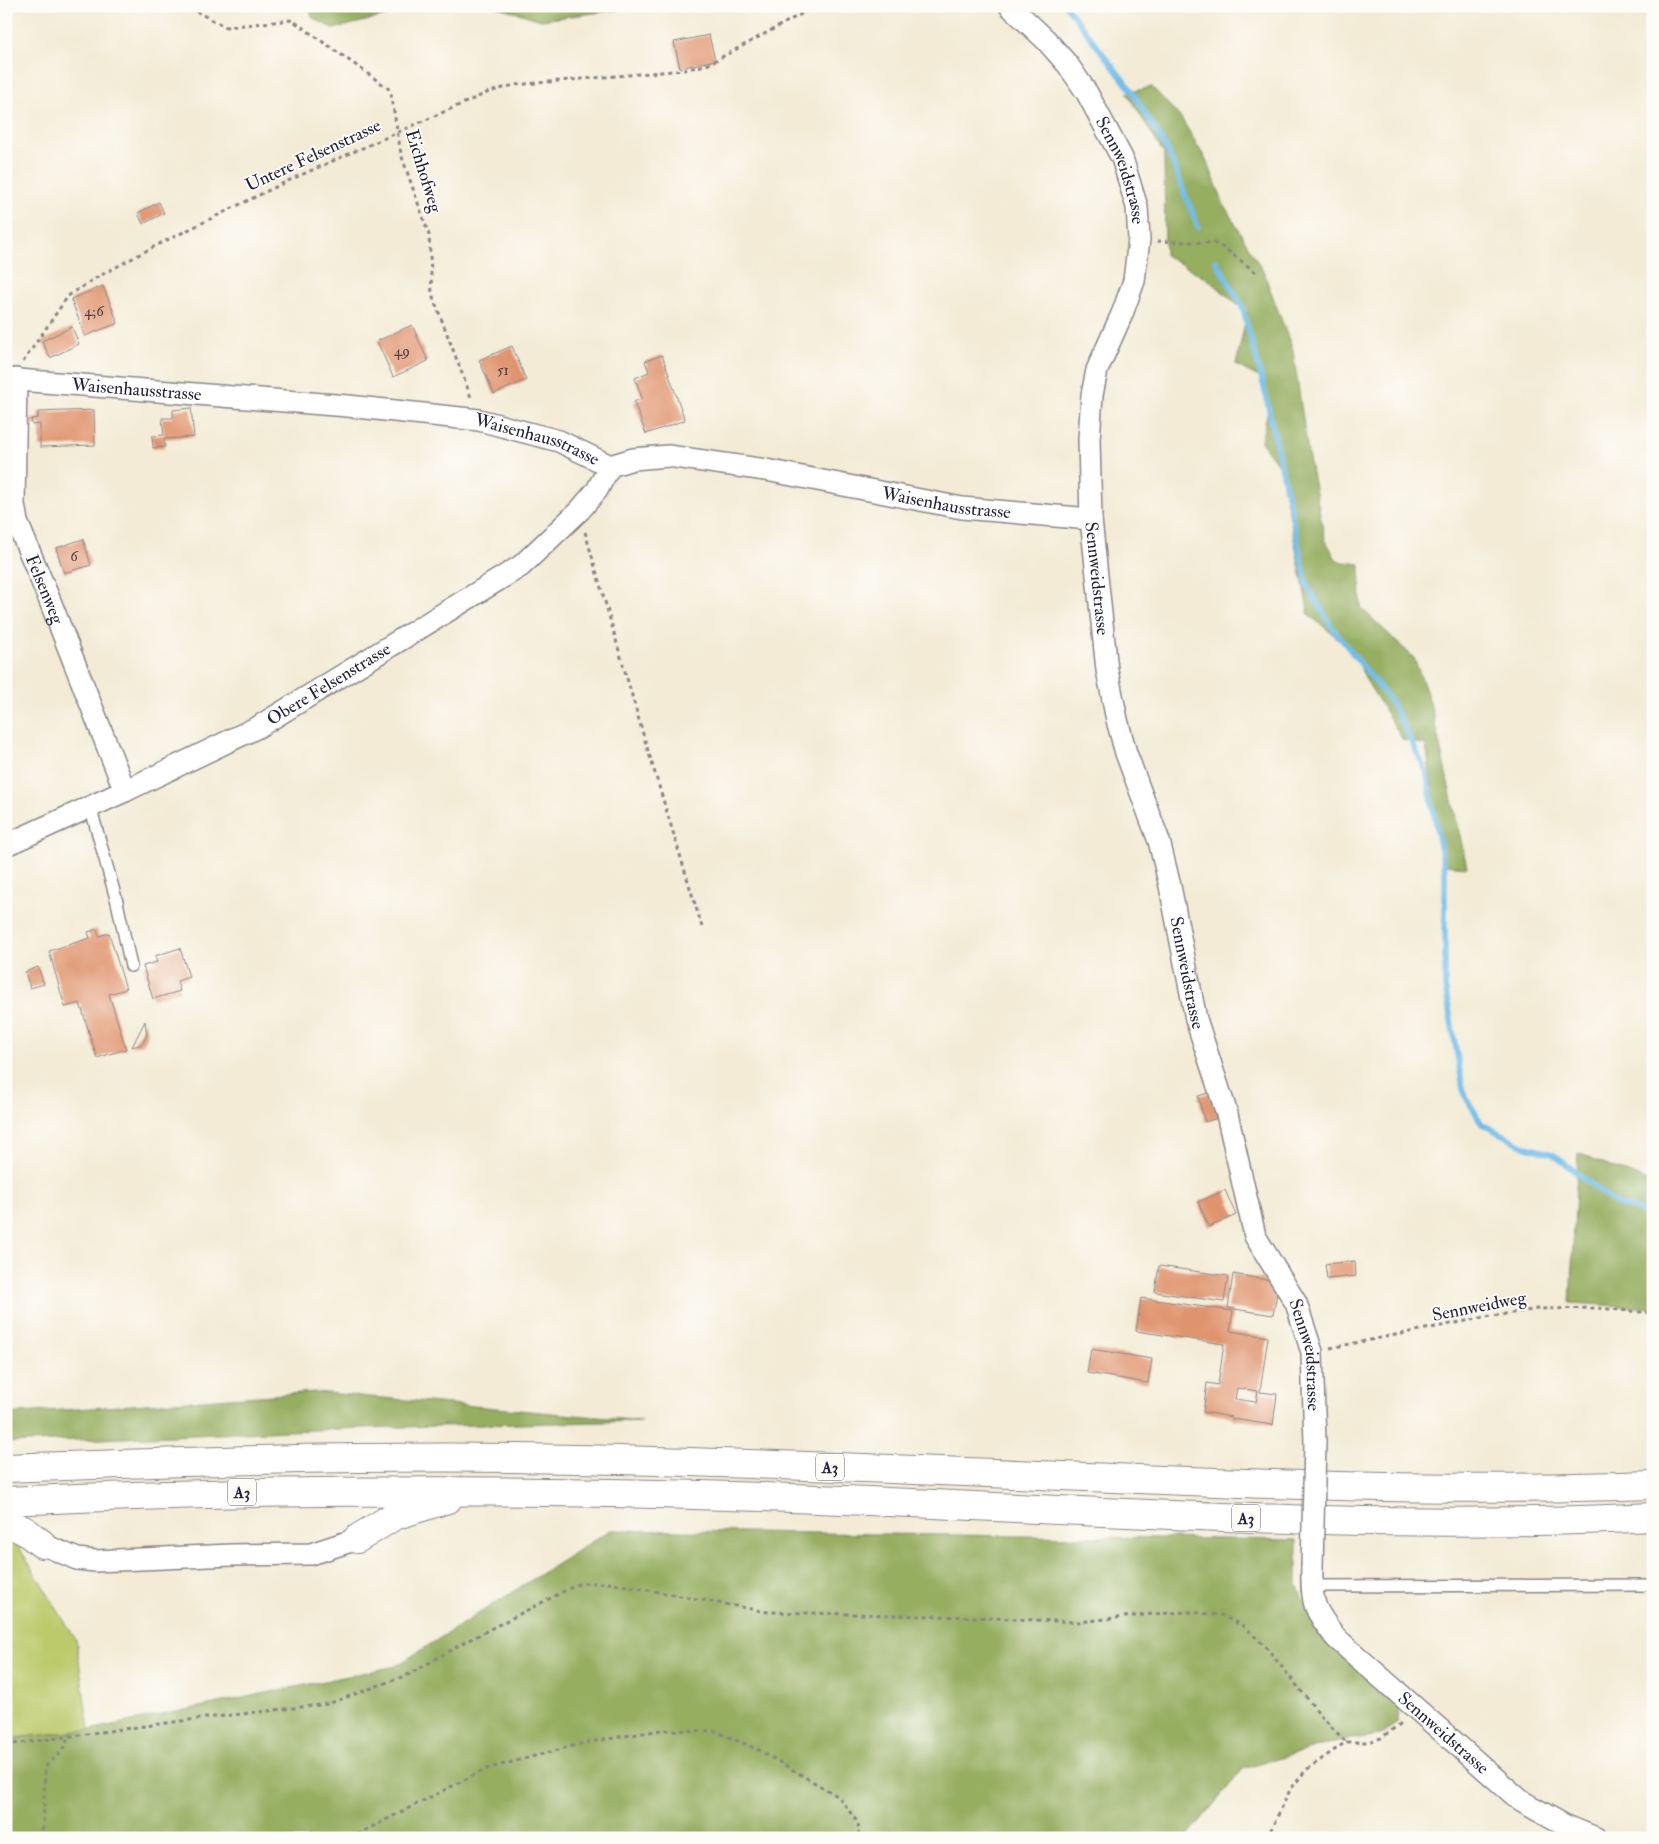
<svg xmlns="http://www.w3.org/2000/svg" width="1659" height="1844" viewBox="0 0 1659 1844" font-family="'IM FELL Double Pica',serif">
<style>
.green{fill:#bcca6c;stroke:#6f7654}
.forest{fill:#95ae60;stroke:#5c684e}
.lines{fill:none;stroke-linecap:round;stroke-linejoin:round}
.stream{stroke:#72bdeb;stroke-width:5.5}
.building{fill:#e0946e;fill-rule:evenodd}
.service-casing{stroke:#8a8688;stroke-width:14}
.minor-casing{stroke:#8a8688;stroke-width:24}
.motorway-casing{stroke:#8a8688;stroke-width:30}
.path{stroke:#8a8688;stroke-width:3;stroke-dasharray:4 4;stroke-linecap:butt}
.service{stroke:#fff;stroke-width:11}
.minor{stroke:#fff;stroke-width:21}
.motorway{stroke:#fff;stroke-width:28}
.minor-bridge-casing{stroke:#8a8688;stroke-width:24;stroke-linecap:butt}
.minor-bridge{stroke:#fff;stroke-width:21}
.labels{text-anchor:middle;stroke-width:4;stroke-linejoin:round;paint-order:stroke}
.number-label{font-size:15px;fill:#523e48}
.shield{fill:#fdfcf7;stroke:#646373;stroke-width:1}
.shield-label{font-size:16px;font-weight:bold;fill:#22223b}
.street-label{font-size:18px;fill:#22223b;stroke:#fdfcf7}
</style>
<rect width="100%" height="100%" fill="#fdfcf7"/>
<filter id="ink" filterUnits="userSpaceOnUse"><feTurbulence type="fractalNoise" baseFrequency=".02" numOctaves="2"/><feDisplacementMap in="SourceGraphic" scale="10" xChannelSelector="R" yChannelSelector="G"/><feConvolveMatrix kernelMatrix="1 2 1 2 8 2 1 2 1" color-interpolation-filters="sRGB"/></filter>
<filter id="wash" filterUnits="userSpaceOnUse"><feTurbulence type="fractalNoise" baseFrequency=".0096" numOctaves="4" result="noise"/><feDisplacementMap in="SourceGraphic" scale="20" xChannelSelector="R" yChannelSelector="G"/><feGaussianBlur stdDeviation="1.12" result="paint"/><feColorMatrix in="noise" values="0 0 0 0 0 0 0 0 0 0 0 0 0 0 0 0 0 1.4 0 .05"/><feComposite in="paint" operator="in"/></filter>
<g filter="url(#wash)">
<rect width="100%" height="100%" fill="#f3ebd5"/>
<path class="green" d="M11 1537 25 1557 76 1640 89 1730 6 1739V1538Z"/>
<path class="forest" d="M308 6H424L334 29 313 18Z
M495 6H647L541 20Z
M1152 87 1181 118 1208 163 1224 205 1264 273 1293 351 1308 453 1325 539 1337 561 1360 564 1361 608 1414 658 1430 702 1467 867 1443 865 1426 745 1403 740 1366 680 1353 650 1309 615 1280 467 1261 442 1268 410 1262 379 1236 365 1247 313 1209 280 1165 255 1164 154 1127 93Z
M1578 1153 1653 1183V1308L1570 1303Z
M315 1392 642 1421 361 1428 6 1443V1414Z
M610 1530 1297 1540V1584L1307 1610 1400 1708 1397 1723 1381 1735 1338 1741 1243 1769 1186 1838H6V1739L89 1730 396 1666Z"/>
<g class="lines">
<path class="stream" d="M1066 6 1132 91 1168 151 1198 227
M1216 261 1242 306 1264 387 1307 585 1331 626 1392 703 1426 771 1445 871V986L1464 1094 1482 1124 1526 1147 1553 1154 1616 1204 1640 1211 1653 1218"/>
</g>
<g id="blocks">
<path class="building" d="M709 35 715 60 680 68 674 42Z
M159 202 164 213 143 224 138 213Z
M103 286 118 323 85 336 71 299Z
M412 325 428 361 393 377 377 341Z
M72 327 79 344 50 358 42 341Z
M512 346 526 380 494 394 479 360Z
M662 355 685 420 646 434 634 402 642 398 635 378 649 372 645 361Z
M191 408 194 437 164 439 165 447 153 448 152 436 164 435 162 418H173V410Z
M94 410 95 445 40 447V424L32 425 31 419 38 418V412Z
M83 539 91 565 64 573 56 548Z
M97 929 99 936 109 933 126 989 109 994 126 1049 97 1058 80 1003 65 1007 49 951 90 938 88 932Z
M180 948 189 977 177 981 180 991 153 999 143 966 157 962 155 956Z
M38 967 44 984 30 988 25 972Z
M145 1021 147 1035 142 1044 132 1047Z
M1216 1091 1224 1116 1205 1122 1198 1096Z
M1225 1190 1236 1215 1209 1227 1198 1202Z
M1355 1261 1356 1276 1327 1279 1325 1264Z
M1159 1266 1228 1276 1224 1302 1155 1292Z
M1233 1274 1279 1282 1273 1315 1228 1308Z
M1141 1298 1233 1311 1230 1331 1268 1337 1260 1392 1277 1394 1273 1425 1232 1419V1417L1203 1412 1207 1383 1218 1385 1224 1344 1136 1331ZM1237 1388 1258 1391 1256 1402 1235 1399Z
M1091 1349 1152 1359 1148 1383 1087 1373Z"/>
</g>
</g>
<g filter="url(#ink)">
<use href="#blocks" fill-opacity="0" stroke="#8a8688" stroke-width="1"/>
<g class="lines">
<g class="service-casing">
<path id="service" d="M90 806 117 902 131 966
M1311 1586 1653 1585"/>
</g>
<g class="minor-casing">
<g id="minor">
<path id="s1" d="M1010 6 1046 40 1068 65 1087 93 1122 158 1137 207 1139 239 1134 281 1122 314 1097 370 1092 395 1089 440 1091 519 1107 670 1117 720 1126 753 1159 841 1170 886 1196 1019 1227 1114 1255 1236 1296 1303 1312 1352 1315 1442"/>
<path id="s2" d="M6 379 348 406 479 420 559 441 610 466 633 459 668 456 766 470 962 508 1091 519"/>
<path id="s3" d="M16 379 14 504 17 522 50 601 125 791"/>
<path id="s4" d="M6 845 125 791 258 727 521 566 580 510 597 490 610 466"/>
<path d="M42 1544 77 1559 95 1561 232 1555 311 1554 357 1539"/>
<path id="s5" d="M1312 1567C1311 1605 1314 1609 1336 1638L1521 1801 1564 1825 1596 1838"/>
</g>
</g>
<g class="motorway-casing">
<path id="motorway" d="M6 1468C174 1462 343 1456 511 1458 619 1459 726 1463 834 1467 1108 1476 1378 1495 1653 1485
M6 1501C285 1488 563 1488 842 1500 1112 1511 1382 1531 1653 1517
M6 1522 25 1531 42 1544
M357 1539 394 1516 448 1499"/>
</g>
<path class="path" d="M190 6 199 13 226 27 292 20 388 88 391 94 401 154 429 235 432 294 472 400
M1157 241 1214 243 1227 250 1258 274
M23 362 68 296 94 279 157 245 292 179 489 92 514 85 684 70 709 64 816 6
M585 532 643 734 702 927
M1330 1348 1486 1317 1538 1309 1598 1308 1653 1313
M6 1745 189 1720 328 1704 410 1674 463 1643 580 1583H610L768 1612 972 1617 1078 1622 1153 1614 1188 1612 1221 1615 1245 1627 1266 1647 1322 1717 1346 1742
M40 1838 43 1826 45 1767 62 1751 68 1738
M350 1838 486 1769 584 1743 661 1730 715 1731 759 1750 839 1797 858 1823 859 1832 856 1838
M1267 1838 1290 1790 1306 1770 1346 1742H1368L1381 1738 1404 1721"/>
<use href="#service" class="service"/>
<use href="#minor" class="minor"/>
<use href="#motorway" class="motorway"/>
<g class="minor-bridge-casing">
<path id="minor-bridge" d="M1312 1567 1315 1442"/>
</g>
<use href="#minor-bridge" class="minor-bridge"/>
</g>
</g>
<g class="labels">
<g class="number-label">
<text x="94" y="316">4;6</text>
<text x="402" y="356">49</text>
<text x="503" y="375">51</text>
<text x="74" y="561">6</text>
</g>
<g class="shield">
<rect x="816" y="1453.5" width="28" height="27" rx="4"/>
<rect x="228" y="1478.5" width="28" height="27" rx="4"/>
<rect x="1232" y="1504.5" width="28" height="27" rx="4"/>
</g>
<g class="shield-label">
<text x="830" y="1473">A3</text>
<text x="242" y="1498">A3</text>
<text x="1246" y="1524">A3</text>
</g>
<g class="street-label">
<text transform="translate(313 155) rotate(-25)" y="6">Untere Felsenstrasse</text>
<text transform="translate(424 171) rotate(73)" y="6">Eichhofweg</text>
<text dy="6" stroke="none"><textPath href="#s1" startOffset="202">Sennweidstrasse</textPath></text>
<text dy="6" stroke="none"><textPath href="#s2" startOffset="131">Waisenhausstrasse</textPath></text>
<text dy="6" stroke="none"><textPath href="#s2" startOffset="536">Waisenhausstrasse</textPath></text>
<text dy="6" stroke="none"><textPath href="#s2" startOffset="956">Waisenhausstrasse</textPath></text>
<text dy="6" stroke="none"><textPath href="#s1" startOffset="622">Sennweidstrasse</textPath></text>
<text dy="6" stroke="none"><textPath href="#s3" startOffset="216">Felsenweg</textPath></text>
<text dy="6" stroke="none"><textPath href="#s4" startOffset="361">Obere Felsenstrasse</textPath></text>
<text dy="6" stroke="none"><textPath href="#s1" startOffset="1028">Sennweidstrasse</textPath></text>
<text transform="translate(1479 1306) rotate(-11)" y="6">Sennweidweg</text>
<text dy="6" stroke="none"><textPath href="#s1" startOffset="1432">Sennweidstrasse</textPath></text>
<text dy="6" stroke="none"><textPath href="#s5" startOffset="221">Sennweidstrasse</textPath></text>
</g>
</g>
<rect width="1659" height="1844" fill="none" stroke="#fdfcf7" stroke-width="25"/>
</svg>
